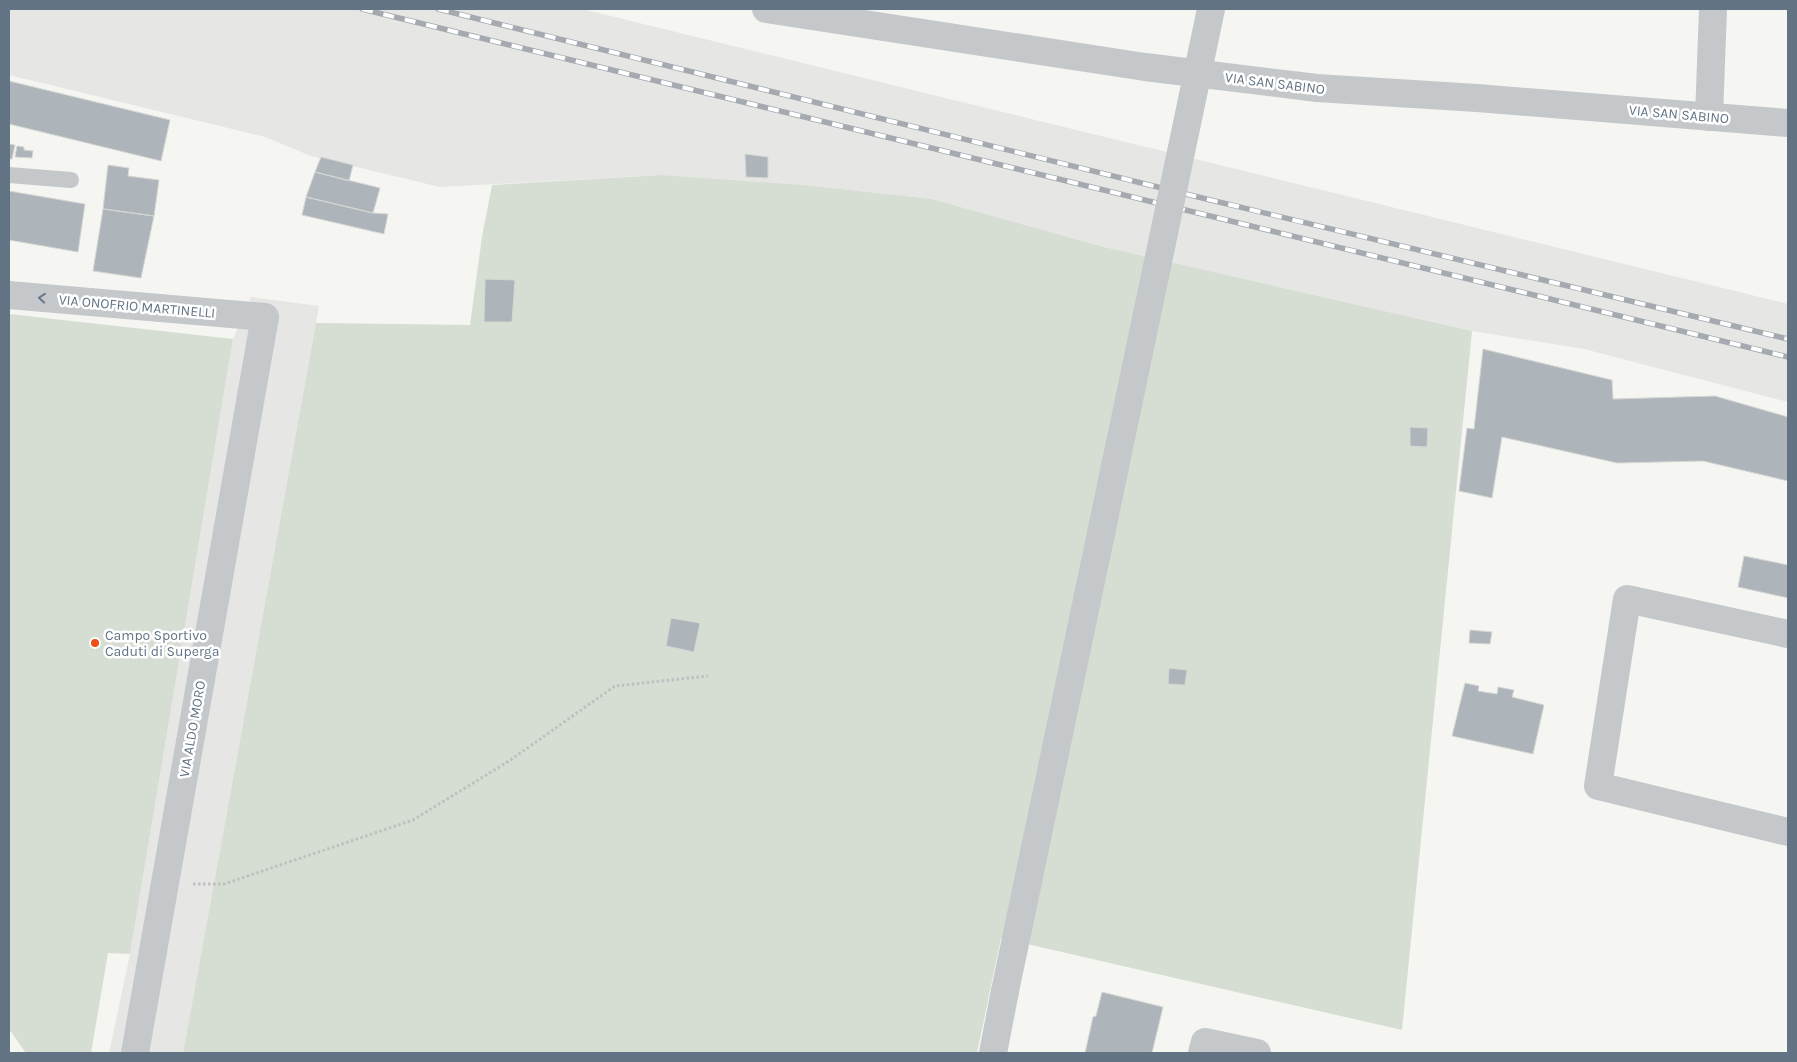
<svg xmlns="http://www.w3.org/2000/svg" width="1797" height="1062" viewBox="0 0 1797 1062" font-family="Karla,sans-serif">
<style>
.built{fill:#e6e7e5}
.green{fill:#d6ddd2}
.building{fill:#aeb5ba;stroke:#d6d7d4}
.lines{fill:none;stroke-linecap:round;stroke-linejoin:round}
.path{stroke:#bec0c2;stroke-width:3;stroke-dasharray:2.5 2.5;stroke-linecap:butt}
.service{stroke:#c4c8cb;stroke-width:16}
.minor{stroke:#c4c8cb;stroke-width:28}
.tertiary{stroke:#c4c8cb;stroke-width:28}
.rail-casing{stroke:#a4aab0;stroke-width:5.5}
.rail{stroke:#fff;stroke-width:4;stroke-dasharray:11;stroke-linecap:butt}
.minor-bridge{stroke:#c4c8cb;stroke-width:28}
.oneway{stroke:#677888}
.poi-dot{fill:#ed5019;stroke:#fff;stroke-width:2}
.labels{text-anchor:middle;stroke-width:5;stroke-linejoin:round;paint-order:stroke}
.street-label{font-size:14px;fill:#627484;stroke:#fff}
.poi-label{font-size:14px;fill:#627484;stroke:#fff;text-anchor:start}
</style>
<rect width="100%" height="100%" fill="#f5f5f1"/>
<path class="built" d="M9 9H582L1788 304V402L1584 349 1472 331 1104 247 932 199 804 185 662 175 440 187 311 156 265 137 9 75Z
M251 297 319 306 183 1053H109L130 954 233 339Z"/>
<path class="green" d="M662 175 804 185 932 199 1104 247 1472 331 1402 1030 1001 938 977 1053H183L316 323 470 325 482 237 492 185Z
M9 314 233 339 130 954 108 953 91 1053H26L9 1029Z"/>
<path class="building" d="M9 81 170 120 161 161 9 124Z
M9 144 15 145 12 159H9Z
M17 146 24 147V150L33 151 32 158 15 157Z
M745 154 768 157V178L746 177Z
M321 157 353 165 349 181 315 172Z
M108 165 129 168 128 176 159 180 154 216 103 209Z
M315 172 380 188 373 213 306 197Z
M9 191 85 204 78 252 9 240Z
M306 197 373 213 388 214 384 234 302 215Z
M103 209 154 216 141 278 93 271Z
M485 279 515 280 512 322H484Z
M1483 349 1612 380 1613 399 1715 396 1788 417V481L1703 461 1617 463 1502 437 1492 498 1459 491 1467 428 1474 429Z
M1410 427 1428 428 1427 447 1410 446Z
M1744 556 1788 565V598L1738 587Z
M671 618 700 623 694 652 666 646Z
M1470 630 1492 632 1490 644 1469 643Z
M1169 668 1187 670 1185 685 1168 684Z
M1465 683 1479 686 1478 691 1497 694 1498 687 1514 690 1512 697 1544 705 1533 754 1452 736Z
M1102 992 1163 1007 1152 1053H1085L1093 1017 1096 1016Z"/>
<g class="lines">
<path class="path" d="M193 884H224L413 820 509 761 615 686 708 676"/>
<path class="service" d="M9 175 71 180"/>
<path class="minor" d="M1709 117 1713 9
M9 295 265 317 135 1053
M1788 634 1627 599 1598 786 1788 832
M993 1053 1005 991
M1202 1053 1205 1042 1257 1053"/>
<path class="tertiary" d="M766 9 1145 67 1317 88 1477 98 1788 123"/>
<g class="rail-casing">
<path id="rail" d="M362 9 1788 357
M438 9 1194 196 1788 339"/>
</g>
<use href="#rail" class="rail"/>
<path class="minor-bridge" d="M1005 991 1211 9"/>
</g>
<defs><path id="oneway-chevron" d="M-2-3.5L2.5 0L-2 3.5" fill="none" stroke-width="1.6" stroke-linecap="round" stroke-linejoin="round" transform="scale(1.25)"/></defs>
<use class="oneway" href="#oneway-chevron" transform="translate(42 298) rotate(-175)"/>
<circle class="poi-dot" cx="95" cy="643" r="5"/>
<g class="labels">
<g class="street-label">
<text transform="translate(1275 83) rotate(7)" y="5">VIA SAN SABINO</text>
<text transform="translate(1679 114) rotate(5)" y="5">VIA SAN SABINO</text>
<text transform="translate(137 306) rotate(5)" y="5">VIA ONOFRIO MARTINELLI</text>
<text transform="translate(192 729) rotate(-80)" y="5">VIA ALDO MORO</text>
</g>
<g class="poi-label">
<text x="105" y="640">Campo Sportivo<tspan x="105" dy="16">Caduti di Superga</tspan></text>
</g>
</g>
<rect width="1797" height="1062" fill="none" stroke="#627484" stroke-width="20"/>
</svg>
